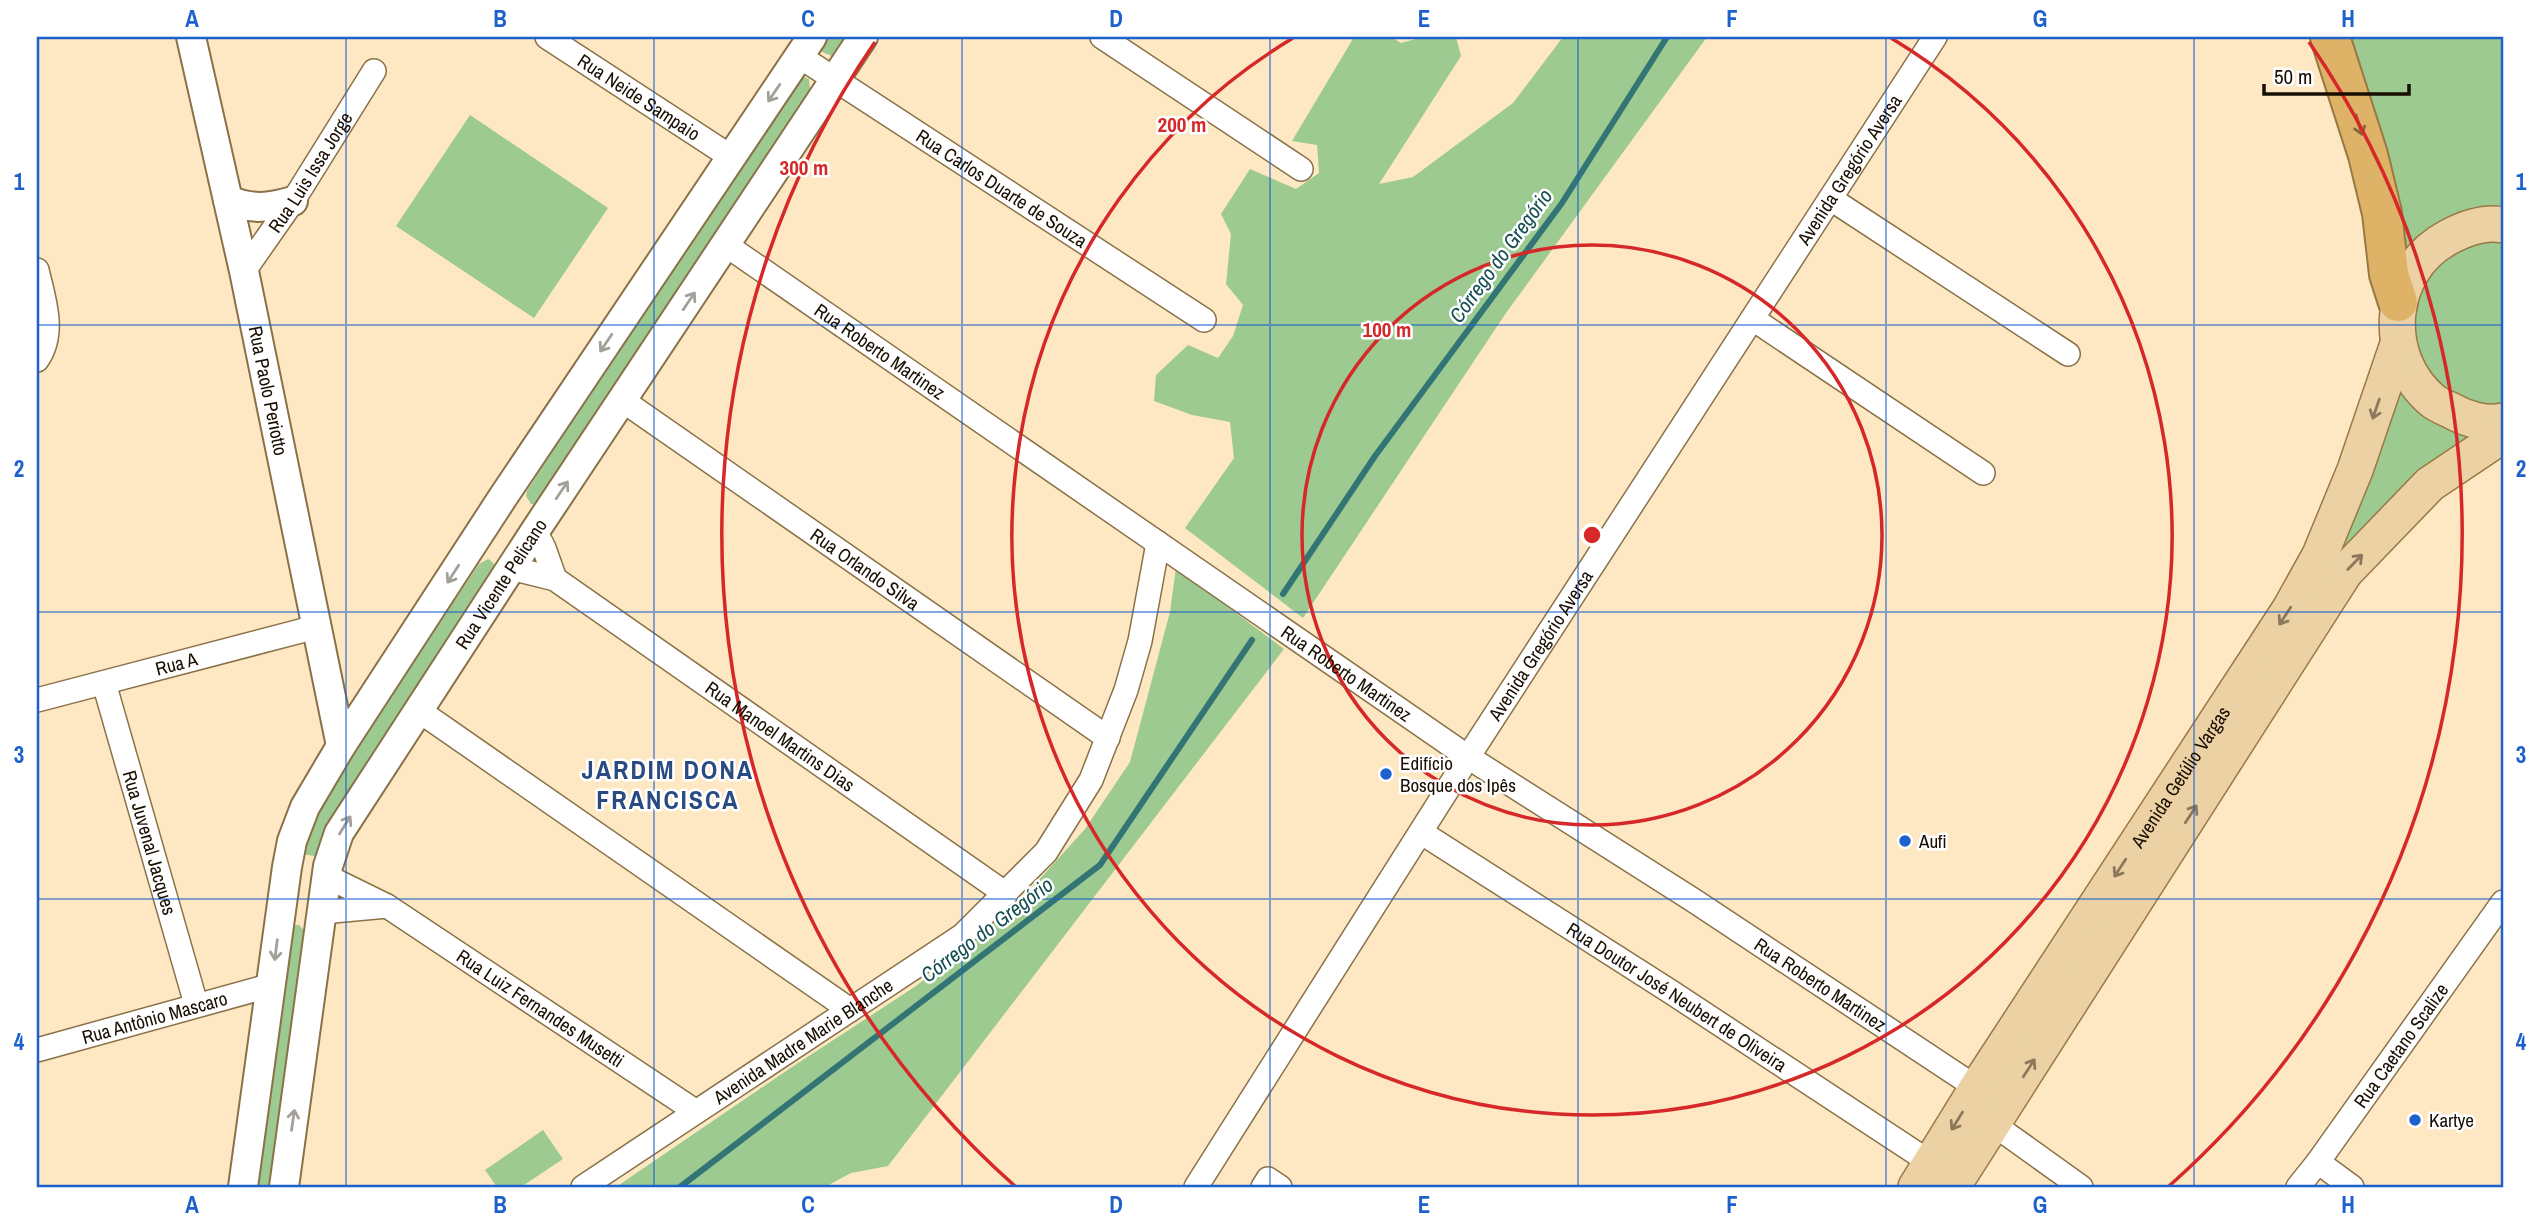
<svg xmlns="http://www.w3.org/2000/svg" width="2540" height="1224" viewBox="0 0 2540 1224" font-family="'Archivo Narrow',sans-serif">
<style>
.green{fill:#9cca91}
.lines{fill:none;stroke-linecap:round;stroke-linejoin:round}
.stream{stroke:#337574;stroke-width:6}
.minor-casing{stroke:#8a7147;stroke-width:26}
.tertiary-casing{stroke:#8a7147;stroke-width:32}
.primary-casing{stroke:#997943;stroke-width:38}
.motorway-casing{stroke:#997943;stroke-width:42}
.minor{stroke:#fff;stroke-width:23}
.tertiary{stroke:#fff;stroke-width:28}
.primary{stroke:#ebd1a4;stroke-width:35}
.motorway{stroke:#deb267;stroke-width:38}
.oneway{stroke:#a39f99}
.oneway2{stroke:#856839}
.oneway3{stroke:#8c795b}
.grid{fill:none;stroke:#1d61cc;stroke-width:2;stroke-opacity:0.55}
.ring{fill:none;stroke:#d62828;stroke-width:3.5}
.poi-dot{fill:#1d61cc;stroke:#fff;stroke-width:2.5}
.labels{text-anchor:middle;stroke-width:5;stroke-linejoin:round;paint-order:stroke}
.street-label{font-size:19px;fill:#180e01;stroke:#fff}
.poi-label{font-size:19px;fill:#180e01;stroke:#fff;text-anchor:start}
.water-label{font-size:21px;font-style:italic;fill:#164f52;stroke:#fff}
.district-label{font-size:26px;font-weight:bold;letter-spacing:2px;fill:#2a4b82;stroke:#fff}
.centre{fill:#d62828;stroke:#fff;stroke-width:3.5}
.ring-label{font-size:21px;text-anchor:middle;font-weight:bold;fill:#d62828;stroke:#fff;stroke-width:5;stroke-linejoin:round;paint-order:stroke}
.neatline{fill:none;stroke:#1d61cc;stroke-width:2.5}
.grid-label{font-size:23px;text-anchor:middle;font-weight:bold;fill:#1d61cc}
</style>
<rect width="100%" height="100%" fill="#fee8c4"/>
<path class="green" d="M819 37H850L839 54 832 56 822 52 819 48Z
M1354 37H1391L1401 43 1423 37H1456L1461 56 1379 184 1413 177 1513 103 1563 37H1707L1506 313 1303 618 1185 528 1234 458 1230 422 1192 415 1154 401 1156 375 1188 345 1218 358 1233 336 1243 305 1226 284 1231 234 1221 214 1250 169 1296 189 1319 173 1317 145 1292 141Z
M2340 37H2503V206C2449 207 2434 229 2397 263Z
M799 75 809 79 810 89 546 503 542 506 531 504 526 496 527 491 789 82Z
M470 115 608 208 534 318 396 226Z
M2503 238V412L2446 398 2410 349 2414 289 2456 245Z
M2386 375 2482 429 2316 575Z
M488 559C498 565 497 570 496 581L331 819 330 832 319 857 303 854 312 812 479 564Z
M1176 568 1284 649 888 1166 851 1173 825 1187H616L789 1069 916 986 1017 904 1085 829 1130 762 1170 612Z
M293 925H299L305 931 273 1187H252Z
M543 1130 563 1159 521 1187H497L485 1170Z"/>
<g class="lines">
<path class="stream" d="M1283 594 1375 456 1562 203 1667 37
M680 1187 1100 865 1252 640"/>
<g class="minor-casing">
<g id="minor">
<path id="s1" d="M547 37 731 157"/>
<path d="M1102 37 1301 169"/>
<path id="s2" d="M799 56 1204 320"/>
<path d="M1831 199 2068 354"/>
<path id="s3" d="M726 245 1468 757 1693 900 1977 1088"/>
<path d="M37 270C44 300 56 333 37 360"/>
<path id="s4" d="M244 271 293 201 374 71"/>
<path d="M1753 319 1983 473"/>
<path id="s5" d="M622 400 1108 738"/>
<path d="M535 531 544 548 555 579"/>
<path id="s6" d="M511 568 555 579 1006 894"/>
<path id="s7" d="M104 683 196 1004"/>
<path id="s8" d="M37 700 316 627"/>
<path d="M418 710 850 1010"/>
<path id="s9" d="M1422 833 1671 992 1931 1163"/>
<path id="s10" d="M328 877 387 906 695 1111"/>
<path d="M322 912 387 906"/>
<path id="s11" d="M37 1050 272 985"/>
<path d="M1993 1124 2081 1187"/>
<path d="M2318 1162 2352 1187"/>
<path id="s12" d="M583 1187 963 935 1046 852 1091 780 1126 690 1140 641 1158 543"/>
<path id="s13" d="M1196 1187 1468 757 1935 37"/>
<path d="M1263 1187 1268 1179 1280 1187"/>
<path id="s14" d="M2298 1187 2318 1162 2503 902"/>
</g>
</g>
<g class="tertiary-casing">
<g id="tertiary">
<path id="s15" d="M191 37 244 271 341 746"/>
<path d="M228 200C252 210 269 208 293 201"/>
<path d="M243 1187 287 867 292 841 305 807 341 746 503 497 812 37"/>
<path id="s16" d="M284 1187 328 866 339 833 535 531 863 37"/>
</g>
</g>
<g class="primary-casing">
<g id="primary">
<path d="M2503 225C2485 221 2463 229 2447 238 2387 271 2380 357 2433 401 2438 405 2446 408 2452 411 2466 419 2487 425 2503 421"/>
<path id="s17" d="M1916 1187 1977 1088 2290 609 2320 555 2355 470 2398 344"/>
<path d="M1952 1187 2345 572 2430 484 2503 435"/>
</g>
</g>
<g class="motorway-casing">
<path id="motorway" d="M2330 37 2368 155 2382 213 2389 274 2398 302"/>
</g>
<use href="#minor" class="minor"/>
<use href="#tertiary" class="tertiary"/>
<use href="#primary" class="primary"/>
<use href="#motorway" class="motorway"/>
</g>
<defs><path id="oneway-shaft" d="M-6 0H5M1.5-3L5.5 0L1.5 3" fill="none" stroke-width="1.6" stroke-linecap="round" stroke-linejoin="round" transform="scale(1.75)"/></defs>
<g class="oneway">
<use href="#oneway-shaft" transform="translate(774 93) rotate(124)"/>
<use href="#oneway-shaft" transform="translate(689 301) rotate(-56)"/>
<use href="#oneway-shaft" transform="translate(606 343) rotate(124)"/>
<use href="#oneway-shaft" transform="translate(562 490) rotate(-56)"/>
<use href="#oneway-shaft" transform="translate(453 574) rotate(123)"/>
<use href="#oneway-shaft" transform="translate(345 825) rotate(-58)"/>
<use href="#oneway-shaft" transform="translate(276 950) rotate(97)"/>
<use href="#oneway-shaft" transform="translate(293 1120) rotate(-82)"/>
</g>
<use class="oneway2" href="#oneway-shaft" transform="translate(2359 125) rotate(74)"/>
<g class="oneway3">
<use href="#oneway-shaft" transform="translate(2376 409) rotate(109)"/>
<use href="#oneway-shaft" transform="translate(2355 562) rotate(-46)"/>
<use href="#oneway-shaft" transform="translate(2285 616) rotate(123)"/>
<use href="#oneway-shaft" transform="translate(2191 814) rotate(-57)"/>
<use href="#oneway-shaft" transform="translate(2120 868) rotate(123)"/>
<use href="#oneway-shaft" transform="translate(2029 1068) rotate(-57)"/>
<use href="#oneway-shaft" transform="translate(1957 1121) rotate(122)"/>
</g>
<path class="grid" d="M346 37V1187M654 37V1187M962 37V1187M1270 37V1187M1578 37V1187M1886 37V1187M2194 37V1187M37 325H2503M37 612H2503M37 899H2503"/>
<g class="ring">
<circle cx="1592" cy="535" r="290"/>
<path d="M1891 38A580 580 0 1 1 1293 38"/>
<path d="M1016 1187A870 870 0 0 1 875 42M2309 42A870 870 0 0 1 2168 1187"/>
</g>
<g class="poi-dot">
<circle cx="1386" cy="774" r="7"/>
<circle cx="1905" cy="841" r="7"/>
<circle cx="2415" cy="1120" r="7"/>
</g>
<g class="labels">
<g class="street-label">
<text dy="7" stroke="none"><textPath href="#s1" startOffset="110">Rua Neide Sampaio</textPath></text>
<text dy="7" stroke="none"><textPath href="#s13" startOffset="1209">Avenida Gregório Aversa</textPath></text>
<text dy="7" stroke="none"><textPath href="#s4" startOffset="119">Rua Luis Issa Jorge</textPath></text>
<text dy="7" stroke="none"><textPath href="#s2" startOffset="242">Rua Carlos Duarte de Souza</textPath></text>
<text dy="7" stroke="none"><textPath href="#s3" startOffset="187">Rua Roberto Martinez</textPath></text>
<text dy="7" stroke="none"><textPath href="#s15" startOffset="362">Rua Paolo Periotto</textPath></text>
<text dy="7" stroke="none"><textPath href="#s5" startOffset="296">Rua Orlando Silva</textPath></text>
<text dy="7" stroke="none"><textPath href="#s16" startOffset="656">Rua Vicente Pelicano</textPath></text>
<text dy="7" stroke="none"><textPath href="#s13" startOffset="642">Avenida Gregório Aversa</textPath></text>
<text dy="7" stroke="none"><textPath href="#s8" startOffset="144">Rua A</textPath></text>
<text dy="7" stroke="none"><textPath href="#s3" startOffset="754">Rua Roberto Martinez</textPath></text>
<text dy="7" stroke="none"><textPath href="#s6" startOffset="320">Rua Manoel Martins Dias</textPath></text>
<text dy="7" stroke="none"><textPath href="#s17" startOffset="488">Avenida Getúlio Vargas</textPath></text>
<text dy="7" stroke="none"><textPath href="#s7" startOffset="166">Rua Juvenal Jacques</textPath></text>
<text dy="7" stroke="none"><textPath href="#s3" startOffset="1321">Rua Roberto Martinez</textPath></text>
<text dy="7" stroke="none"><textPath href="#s9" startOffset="303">Rua Doutor José Neubert de Oliveira</textPath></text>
<text dy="7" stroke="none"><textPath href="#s10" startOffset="250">Rua Luiz Fernandes Musetti</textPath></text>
<text dy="7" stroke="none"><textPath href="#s11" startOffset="122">Rua Antônio Mascaro</textPath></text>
<text dy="7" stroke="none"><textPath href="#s12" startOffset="264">Avenida Madre Marie Blanche</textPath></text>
<text dy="7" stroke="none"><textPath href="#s14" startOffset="175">Rua Caetano Scalize</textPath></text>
</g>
<g class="poi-label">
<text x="1400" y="770">Edifício<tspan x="1400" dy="22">Bosque dos Ipês</tspan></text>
<text x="1919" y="848">Aufi</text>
<text x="2429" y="1127">Kartye</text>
</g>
<g class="water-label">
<text transform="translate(1501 256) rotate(-54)" y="7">Córrego do Gregório</text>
<text transform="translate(987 930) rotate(-37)" y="7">Córrego do Gregório</text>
</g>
<g class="district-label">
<text x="668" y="779">JARDIM DONA<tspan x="668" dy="30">FRANCISCA</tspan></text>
</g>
</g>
<circle cx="1592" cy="535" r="10" class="centre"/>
<g class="ring-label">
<text x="1182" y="132">200 m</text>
<text x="804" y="175">300 m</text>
<text x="1387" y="337">100 m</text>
</g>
<rect width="2540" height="1224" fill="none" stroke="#ffffff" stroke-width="77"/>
<path d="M2264 84v10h145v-10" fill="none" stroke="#180e01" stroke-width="3.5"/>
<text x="2274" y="84" font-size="21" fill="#180e01" stroke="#ffffff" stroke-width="5" paint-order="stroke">50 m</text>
<rect x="38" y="38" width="2464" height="1148" class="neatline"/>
<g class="grid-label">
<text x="192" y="27">A</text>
<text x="500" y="27">B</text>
<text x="808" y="27">C</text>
<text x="1116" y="27">D</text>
<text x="1424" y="27">E</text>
<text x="1732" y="27">F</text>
<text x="2040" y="27">G</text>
<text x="2348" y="27">H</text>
<text x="19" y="190">1</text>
<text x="2521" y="190">1</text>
<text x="19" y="477">2</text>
<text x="2521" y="477">2</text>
<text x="19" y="763">3</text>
<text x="2521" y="763">3</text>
<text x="19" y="1050">4</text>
<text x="2521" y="1050">4</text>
<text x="192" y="1213">A</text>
<text x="500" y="1213">B</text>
<text x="808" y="1213">C</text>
<text x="1116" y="1213">D</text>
<text x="1424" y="1213">E</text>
<text x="1732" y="1213">F</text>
<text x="2040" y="1213">G</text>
<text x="2348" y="1213">H</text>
</g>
</svg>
